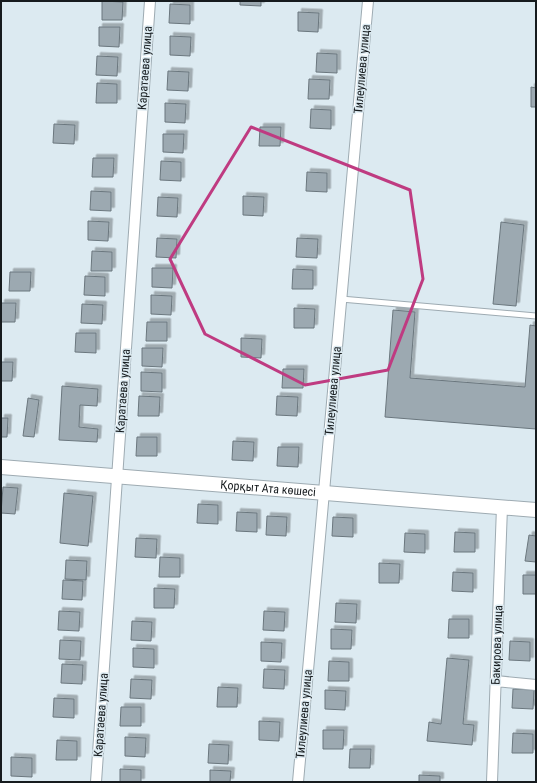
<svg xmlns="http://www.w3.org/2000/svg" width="537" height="783" viewBox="0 0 537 783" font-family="'Roboto Condensed',sans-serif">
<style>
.building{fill:#9ca9b1;stroke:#6b777e;filter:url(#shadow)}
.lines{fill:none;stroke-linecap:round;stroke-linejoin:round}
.lane-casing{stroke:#9eabb2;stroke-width:7}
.street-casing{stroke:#9eabb2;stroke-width:12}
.secondary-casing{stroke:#9eabb2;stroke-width:16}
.lane{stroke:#fff;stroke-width:5}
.street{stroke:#fff;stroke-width:10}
.secondary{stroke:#fff;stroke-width:14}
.marked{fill:none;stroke:#bf3b81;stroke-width:3;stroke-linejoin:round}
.labels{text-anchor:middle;stroke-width:3;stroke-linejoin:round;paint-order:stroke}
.street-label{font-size:12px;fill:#161b1e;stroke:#dceaf1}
</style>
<defs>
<filter id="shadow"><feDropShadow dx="3.5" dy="-3.5" stdDeviation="0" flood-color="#0004"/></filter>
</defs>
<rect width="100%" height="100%" fill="#dceaf1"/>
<path class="building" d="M102 1 123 2 122 20H102Z
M240 1H261V6L240 5Z
M170 4 190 5V24L169 23Z
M298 12 319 13 318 32 298 31Z
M99 27H120L119 47 99 46Z
M170 36 191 37 190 56 170 55Z
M317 53 337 54V73L316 72Z
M97 56 118 57 117 76 96 75Z
M168 71 189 72 188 91 167 90Z
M309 79 330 80 329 99H308Z
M97 83 117 84V103H96Z
M531 87 536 88V107H531Z
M165 103 186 104 185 123 165 122Z
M311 109 331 110V129L310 128Z
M54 124 75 125 74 144 53 143Z
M260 127H281L280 146H259Z
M163 134H184L183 153 163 152Z
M93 158H114L113 177H92Z
M161 161 181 162V181L160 180Z
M307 172 327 173V192L306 191Z
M91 191 111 192V211L90 210Z
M243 196 264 197 263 216 243 215Z
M158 197 178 198 177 217 157 216Z
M88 221 109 222 108 241 88 240Z
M501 222 524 225 516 306 493 304Z
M157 238 177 239 176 258 156 257Z
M297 238 318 239 317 258 296 257Z
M92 251 112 252V271H91Z
M152 268H173L172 288 152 287Z
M293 269 313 270V289H292Z
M10 272H31L30 291H9Z
M85 276 105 277V296L84 295Z
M151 295 172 296 171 315 151 314Z
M1 303H16L15 322H1Z
M82 304 103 305 102 324 81 323Z
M294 308 315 309 314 328H294Z
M393 310 415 312 410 378 525 387 530 325 536 326V429L385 417Z
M147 322H167V341H146Z
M76 333H96V353L75 352Z
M241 338 262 339 261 358 241 357Z
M142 348H163L162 367 142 366Z
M1 362H13L12 381H1Z
M283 369H304L303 388H282Z
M141 372 162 373V392L141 391Z
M62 386 98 389 97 406 80 405 79 427 98 429 97 442 59 440Z
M139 396 160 397 159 416H138Z
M277 396 298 397 297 416 276 415Z
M28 398 39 400 34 437 23 436Z
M1 418H8L7 437H1Z
M137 437H157V456H136Z
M233 441 254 442 253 461 232 460Z
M278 447H299L298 467 277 466Z
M3 487 18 488 15 514 1 513Z
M64 493 93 496 88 546 60 543Z
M198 504 218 505V524L197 523Z
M237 512 257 513V532L236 531Z
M267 516 287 517 286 536 266 535Z
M333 517 353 518V537L332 536Z
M455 532 475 533V552H454Z
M405 533 425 534V553L404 552Z
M529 535 536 536V562L525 561Z
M136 538 157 539 156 558 135 557Z
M160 557 180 558V577H159Z
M66 560 87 561 86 580 65 579Z
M379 563 400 564 399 583H379Z
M453 572 473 573V592L452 591Z
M523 575H536V594H523Z
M63 580 83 581 82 600 62 599Z
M154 588 175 589 174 608H154Z
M336 603 357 604 356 623 335 622Z
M59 611 80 612 79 631 58 630Z
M264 611 285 612 284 631 263 630Z
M449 619H469V638H448Z
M132 621 152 622 151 641 131 640Z
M331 629 352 630 351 649H331Z
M60 640 81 641 80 660 59 659Z
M510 641 530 642V661L509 660Z
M261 642 282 643 281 662 261 661Z
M133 648 154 649V668L133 667Z
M447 658 469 660 463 724 474 725 472 745 427 741 429 722 441 724Z
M329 661 349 662V681H328Z
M62 664 83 665 82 684 61 683Z
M264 669 285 670 284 689 263 688Z
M131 679 152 680 151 699 130 698Z
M218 687 238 688 237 707H217Z
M513 689 534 690 533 709 512 708Z
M325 690 346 691 345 710 325 709Z
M54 698 74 699V718L53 717Z
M121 707H141V726H120Z
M259 721 280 722 279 741 259 740Z
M323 730H344L343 749H323Z
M513 733 533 734V753H512Z
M125 737 146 738 145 757 125 756Z
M57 740 77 741V760H56Z
M209 744 229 745 228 764 208 763Z
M350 749H371L370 768H349Z
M11 757 32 758V777L11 776Z
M120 769 141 770V782H120Z
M210 770 231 771 230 782H210Z
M419 775 440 776V782H419Z"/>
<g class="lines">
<g class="lane-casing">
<path id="lane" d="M341 299 536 316"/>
</g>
<g class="street-casing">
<path id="street" d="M496 681 536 685
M96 782 150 1
M298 782 368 1
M492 782 502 507"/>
</g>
<g class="secondary-casing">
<g id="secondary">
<path id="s1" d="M1 467 536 510"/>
</g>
</g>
<use href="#lane" class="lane"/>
<use href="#street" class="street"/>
<use href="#secondary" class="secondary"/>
</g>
<path class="marked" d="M251 127 410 190 423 279 388 370 305 385 205 334 170 259Z"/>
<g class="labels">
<g class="street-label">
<text transform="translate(145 68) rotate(-86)" y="4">Каратаева улица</text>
<text transform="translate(362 69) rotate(-85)" y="4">Тилеулиева улица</text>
<text transform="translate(123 391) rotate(-86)" y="4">Каратаева улица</text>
<text transform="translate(333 391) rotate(-85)" y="4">Тилеулиева улица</text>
<text dy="4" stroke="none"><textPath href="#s1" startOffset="268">Қорқыт Ата көшесі</textPath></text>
<text transform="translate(497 645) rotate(-88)" y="4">Бакирова улица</text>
<text transform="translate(304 714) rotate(-85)" y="4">Тилеулиева улица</text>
<text transform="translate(101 715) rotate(-86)" y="4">Каратаева улица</text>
</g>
</g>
<rect width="537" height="783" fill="none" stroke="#161b1e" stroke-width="4"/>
</svg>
